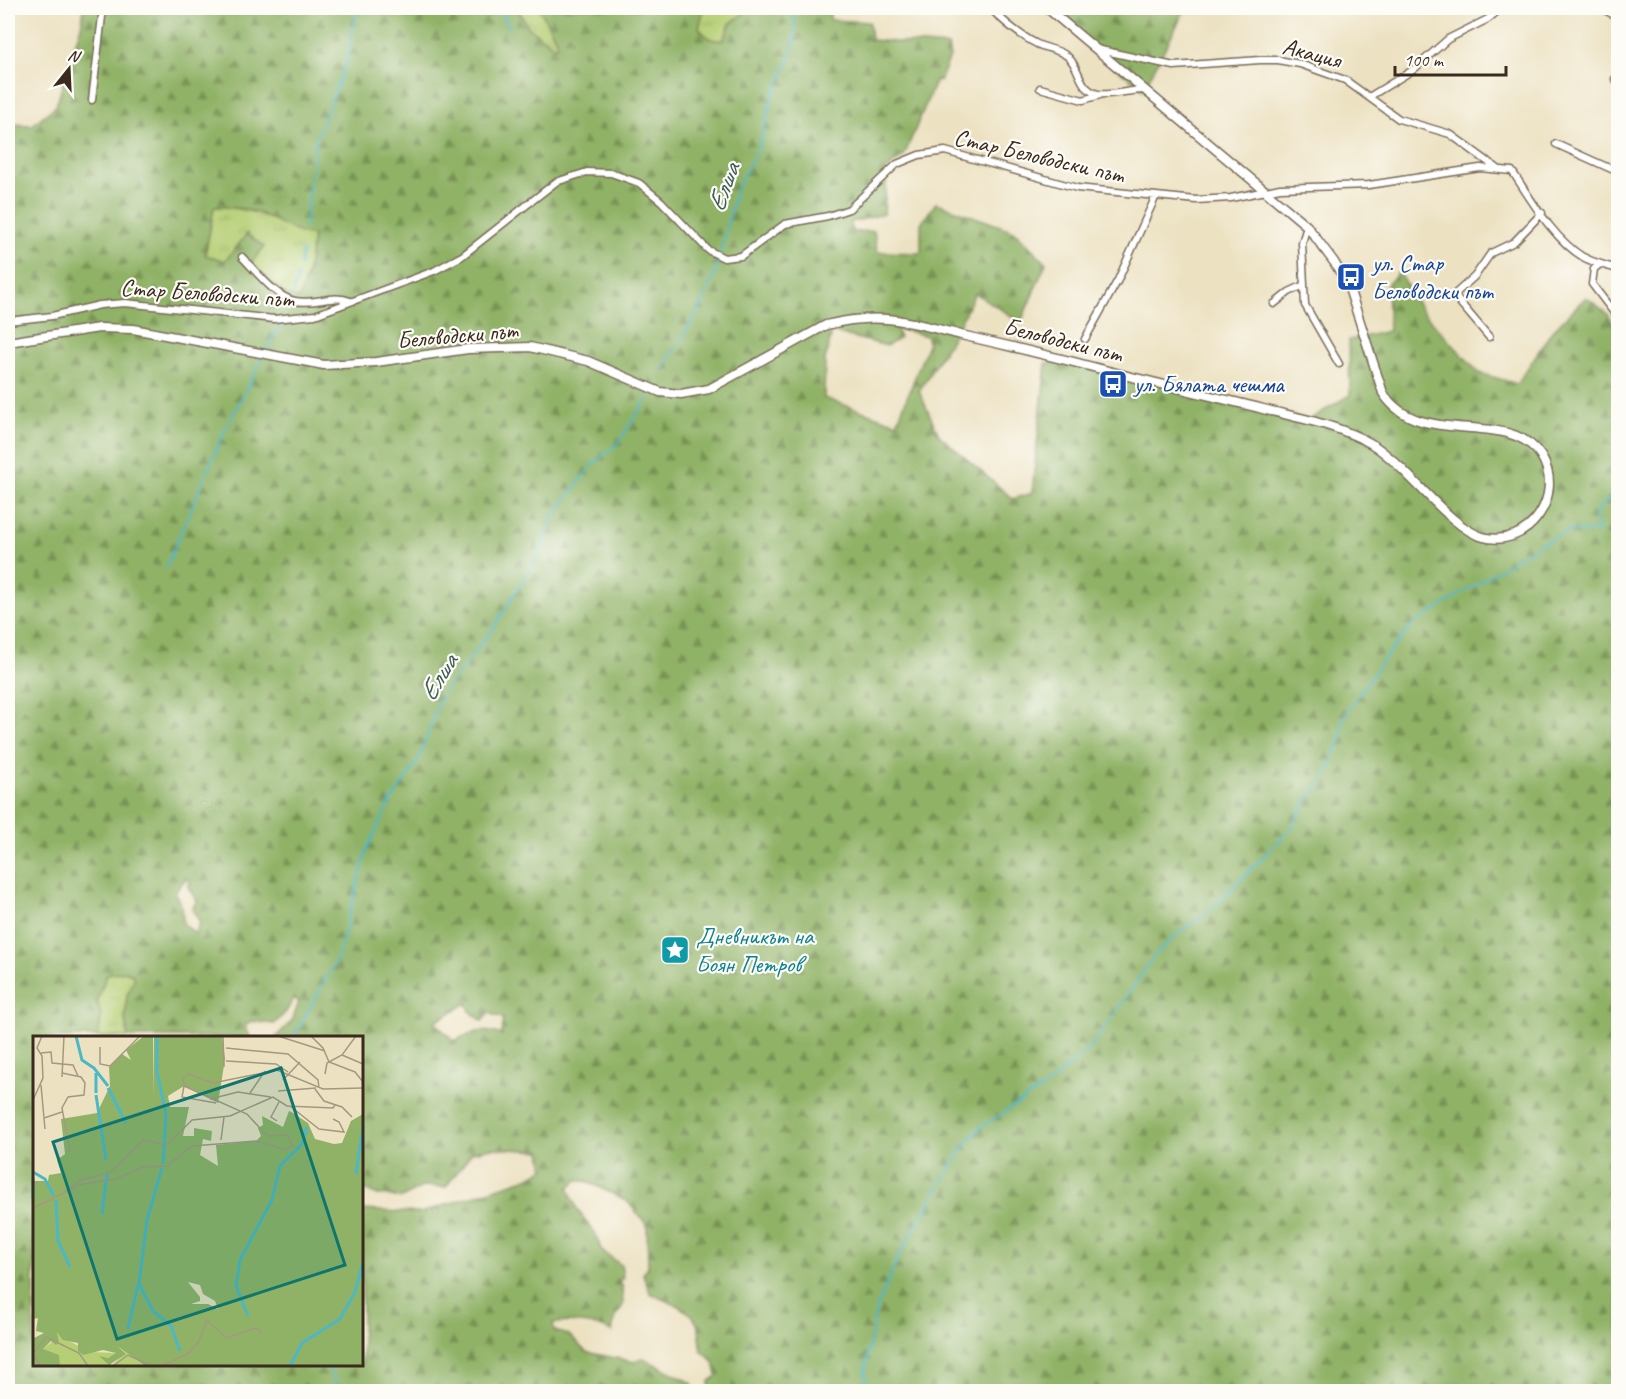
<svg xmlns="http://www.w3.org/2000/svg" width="1626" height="1399" viewBox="0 0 1626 1399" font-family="Caveat,sans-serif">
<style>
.grass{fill:url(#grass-tufts);stroke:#787c4a;stroke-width:1.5}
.forest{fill:url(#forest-firs);stroke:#666e42;stroke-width:1.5;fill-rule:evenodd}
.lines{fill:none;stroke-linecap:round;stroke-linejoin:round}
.stream{stroke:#4ab8c5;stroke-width:2}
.minor-casing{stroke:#796a57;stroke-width:9}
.tertiary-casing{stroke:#796a57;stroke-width:11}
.minor{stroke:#fff;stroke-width:6}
.tertiary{stroke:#fff;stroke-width:8}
.labels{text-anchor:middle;stroke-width:4.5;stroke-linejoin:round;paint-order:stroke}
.street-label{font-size:24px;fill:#3b2a1e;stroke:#fdfcf7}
.transit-label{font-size:24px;fill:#164399;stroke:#fdfcf7;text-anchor:start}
.culture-label{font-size:24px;fill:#0d838f;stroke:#fdfcf7;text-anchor:start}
.water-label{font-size:26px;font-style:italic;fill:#405c58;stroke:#fdfcf7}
.inset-river{fill:none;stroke:#4ab8c5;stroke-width:3}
.inset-road{fill:none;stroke:#a59880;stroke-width:1.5}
.view{fill:#0f766e;fill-opacity:0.15;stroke:#0f766e;stroke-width:3}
.inset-edge{fill:none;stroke:#3b2a1e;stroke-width:3}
</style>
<defs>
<pattern id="grass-tufts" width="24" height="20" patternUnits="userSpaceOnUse" patternTransform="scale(1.5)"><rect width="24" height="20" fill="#b6cf75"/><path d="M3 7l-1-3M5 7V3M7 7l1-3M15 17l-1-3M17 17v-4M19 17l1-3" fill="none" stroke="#9db265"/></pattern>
<pattern id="forest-firs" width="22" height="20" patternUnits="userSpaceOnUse" patternTransform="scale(1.5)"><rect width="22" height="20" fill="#90b266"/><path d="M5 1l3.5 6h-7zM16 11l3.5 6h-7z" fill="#779153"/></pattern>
</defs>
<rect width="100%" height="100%" fill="#fdfcf7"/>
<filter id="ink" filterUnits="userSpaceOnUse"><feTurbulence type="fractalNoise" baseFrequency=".0167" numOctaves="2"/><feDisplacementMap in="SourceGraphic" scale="12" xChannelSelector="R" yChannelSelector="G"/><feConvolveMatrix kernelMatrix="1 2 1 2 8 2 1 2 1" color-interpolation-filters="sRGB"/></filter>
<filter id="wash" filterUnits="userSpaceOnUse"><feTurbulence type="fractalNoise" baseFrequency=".008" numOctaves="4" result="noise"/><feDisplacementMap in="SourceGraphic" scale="24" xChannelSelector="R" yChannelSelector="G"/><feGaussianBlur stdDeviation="1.35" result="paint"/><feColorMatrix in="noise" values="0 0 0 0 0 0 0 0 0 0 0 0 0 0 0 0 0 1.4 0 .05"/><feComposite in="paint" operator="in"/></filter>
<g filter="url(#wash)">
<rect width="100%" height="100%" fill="#ece1c1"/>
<path class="grass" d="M517 8H539L557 41 556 49 528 27Z
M704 8H750L730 24 724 40C712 42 706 37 699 28Z
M214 207C250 206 280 222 313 235L308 271 299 299 286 295 250 263 248 234 225 261 205 255Z
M125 971 132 974 135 980 127 996 125 1019 128 1037H98L101 1018 97 1000 107 974Z"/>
<path class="forest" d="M84 8H517L528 27 556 48 557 41 539 8H704L699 28C706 37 712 42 724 40L730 24 750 8H830V20L869 22 871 40 948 46 950 57 940 81 936 80 904 156 887 169 884 214 851 222 852 232 874 231 877 252 921 253V223L936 203 1014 231 1046 263 1021 322 975 293 955 333 919 391 939 435 1013 499 1032 493 1046 363 1074 361 1309 420 1350 395 1349 340 1389 331 1387 285 1399 272 1421 310 1479 373 1517 384 1552 331 1586 297 1608 314 1618 332V1391H710L709 1382 717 1376 714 1362 701 1350C701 1307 682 1310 650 1293L643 1274 648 1266 647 1225 627 1201 589 1182 577 1180 568 1188 577 1209 596 1235 601 1250 621 1265 623 1278 617 1283 622 1285 623 1305 614 1321 612 1332C595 1323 572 1321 553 1323L554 1331 569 1335 586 1352 635 1362 643 1358 692 1383 693 1391 8 1392V124L32 125 56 106 81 26ZM214 207C232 207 248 208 265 216 282 223 295 234 313 236L308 271 299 299 286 295 251 263 264 247 247 234 225 261 205 255ZM896 328 927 336 928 344 897 423 824 398 825 360 832 332 887 346 900 338ZM185 879 190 880 188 887 197 901 192 909 200 922 195 934 183 923 182 907 175 893ZM125 971 132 974 134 980 127 995 125 1019 128 1037H250L245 1026 251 1021 274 1024 286 1012 294 998 299 1002 292 1021 276 1037 362 1038V1188L378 1195 402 1198 423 1186 446 1187 472 1152 492 1148 541 1151 544 1169 528 1178 421 1213 362 1210V1364H34V1038L98 1037 101 1018 97 1000 107 974ZM467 1003 470 1011 482 1021 489 1013 503 1018 502 1035C483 1028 472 1032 454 1041L434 1022Z
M1047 8H1186L1143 90Z"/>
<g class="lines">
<path class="stream" d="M501 8 509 28
M305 226 315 142 346 63 358 8
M300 267 302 251
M292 299 298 275
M265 352 283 320
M661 372 700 308 716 271 736 189 759 147 772 98 790 57 795 37 794 8
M166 567 224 432 263 357
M293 1038 338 957 367 849 388 806 419 759 441 696 494 627 542 549 552 518 591 466 618 443 649 396
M327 1364 337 1387 344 1392
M867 1392 865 1371 876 1310 898 1257 961 1150 981 1127 1047 1085 1091 1047 1155 955 1177 934 1207 913 1292 828 1304 805 1325 778 1339 744 1344 716 1380 664 1412 625 1541 543 1569 531 1598 532 1595 516 1599 507 1609 500 1618 482"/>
</g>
</g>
<g filter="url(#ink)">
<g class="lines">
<g class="minor-casing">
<path id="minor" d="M990 8C1004 22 1019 35 1037 44 1047 49 1058 49 1067 56 1081 67 1077 88 1098 94 1106 96 1132 90 1143 90
M1096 49 1174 66 1260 60H1278L1300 64 1345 80 1399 119 1450 134 1498 169
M1615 79 1618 77
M1040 88 1083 100 1100 95
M1369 97 1413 70 1448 39 1488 19 1501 8
M92 100 103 8
M1556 144 1618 172
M242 257C256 271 275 297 295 301 314 305 333 294 350 301
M1600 264 1594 269 1592 284 1618 318
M1304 285 1305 305 1339 364
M1274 304 1289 292 1304 285 1302 243 1307 226
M8 321 52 316 100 305 125 303 274 319 315 315 434 271 462 256 556 182 587 172 611 173 639 183 661 201 708 250 724 258 741 256 785 224 828 216 849 209 897 164 919 155 945 151 1077 188 1196 200 1231 198 1280 188 1369 185 1480 168 1512 171C1531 199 1553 239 1583 257 1594 263 1607 266 1618 269
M1489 337 1457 299 1456 293 1475 276 1491 253 1514 242 1542 213
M1085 339 1118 280 1155 198"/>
</g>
<g class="tertiary-casing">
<path id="tertiary" d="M1603 8 1618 16
M8 342 99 328 133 329 324 365 376 362 468 349 530 347 588 361 660 392 681 394 709 389 826 325C846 320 866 317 887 319 911 321 937 329 961 335 1014 347 1067 360 1120 374 1168 386 1216 397 1263 409 1299 418 1338 425 1370 443 1406 464 1449 528 1483 537 1528 549 1566 496 1541 456 1509 406 1420 451 1383 393L1348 285 1334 262 1307 226 1047 8"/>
</g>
<use href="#minor" class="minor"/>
<use href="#tertiary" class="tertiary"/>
</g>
</g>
<defs>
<g id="bus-square" transform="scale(1.5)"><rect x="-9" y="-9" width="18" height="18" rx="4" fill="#1a4fb4" stroke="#fdfcf7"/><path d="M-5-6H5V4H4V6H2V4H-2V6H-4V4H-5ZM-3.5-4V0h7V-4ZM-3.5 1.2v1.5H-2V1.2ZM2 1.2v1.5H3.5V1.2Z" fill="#fff"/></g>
<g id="sight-square" transform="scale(1.5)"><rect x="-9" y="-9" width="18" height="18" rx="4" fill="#0f9aa8" stroke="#fdfcf7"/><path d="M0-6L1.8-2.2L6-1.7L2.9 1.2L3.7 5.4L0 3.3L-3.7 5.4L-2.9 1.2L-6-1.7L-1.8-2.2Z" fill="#fff"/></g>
</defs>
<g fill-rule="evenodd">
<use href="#bus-square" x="1351" y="277"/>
<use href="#bus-square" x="1113" y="384"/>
<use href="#sight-square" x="675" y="950"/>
</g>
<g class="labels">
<g class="street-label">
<text transform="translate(1312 53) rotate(15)" y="8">Акация</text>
<text transform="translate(1039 156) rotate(13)" y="8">Стар Беловодски път</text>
<text transform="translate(207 293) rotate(4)" y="8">Стар Беловодски път</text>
<text transform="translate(457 335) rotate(-5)" y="8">Беловодски път</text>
<text transform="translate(1063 340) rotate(14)" y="8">Беловодски път</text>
</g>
<g class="transit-label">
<text x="1372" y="271">ул. Стар<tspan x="1372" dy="28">Беловодски път</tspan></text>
<text x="1134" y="392">ул. Бялата чешма</text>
</g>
<g class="culture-label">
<text x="696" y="944">Дневникът на<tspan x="696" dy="28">Боян Петров</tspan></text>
</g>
<g class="water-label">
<text transform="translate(723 187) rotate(-69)" y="9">Елша</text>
<text transform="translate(438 677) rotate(-58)" y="9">Елша</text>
</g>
</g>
<g transform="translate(33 1036)">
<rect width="330" height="330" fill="#ece1c1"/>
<path d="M22 297 56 316 84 317 71 324 79 329 88 321 83 310 112 330H27L10 313 19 306Z" fill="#b6cf75"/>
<path d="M111 0H120L121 60V0H189L192 23 185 67 151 50 135 60 137 71H156L150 100H161V92L179 95 178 105 170 103 167 119 185 130 183 109 223 105 228 100 225 92 230 89 229 80 250 91 256 75 260 77 275 87 282 103 301 108 309 107 318 85 330 78V330H112L84 310 93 318 76 329 66 320 75 322 83 317 70 314 50 319 45 315V307L30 304 24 297 26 306 23 309 18 305 10 313 26 319 27 330H0L1 302 11 297 3 295 5 282 0 283V145H15L16 139 28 137 24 124 32 118 28 83 64 77 77 50 76 31 89 18 98 24 93 14ZM155 246 167 249 170 258 182 265 185 273 175 268H158L167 265V261Z" fill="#90b266" fill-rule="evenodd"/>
<path class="inset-river" d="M43 0 49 24 61 32 75 50M124 0V36L133 78 130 128M75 52 93 87M63 57V37M63 59 73 124M129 132 114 184 106 248 120 275 138 290 147 315M0 136 12 143 21 160M323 138 330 91M0 142V163M23 164 25 205 37 231M69 178 74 138M215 280 203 250 207 224 239 164 247 130 269 108 274 91M95 293 105 249M257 330 269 307 307 283 322 256 330 226"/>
<path class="inset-road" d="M190 0 191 31M245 0 292 15M278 0 290 12 296 26 322 36 330 46M67 11V28L77 30 107 0M193 12 255 18 285 44 286 52M8 17 18 16 19 27 40 29 45 40M309 19 330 28M193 25 243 28 255 36M29 37 48 41 52 47 51 59 35 61 29 72 37 116M292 38 294 27 309 19 323 0M29 41 31 0M250 44 267 26M8 49 12 93M151 50 150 42 156 38 180 47 244 34 290 53 330 52M151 50 149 61 183 67M282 53 291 65 309 71 319 81M245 55 283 52M217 57 232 35M177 63 205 56 238 61M0 64 10 42 9 20 4 12 9 0M257 70 286 93 311 96 306 86 300 83M11 82 29 76M244 85 238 81 246 66M188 104 191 81M31 156 48 144 78 136 110 104 134 109 159 84 197 80 240 61 254 70 300 72 302 69M0 172 49 148 82 143 110 131 134 130 159 110 223 105 253 114 259 110 255 99 234 100 214 78 151 50M8 330 0 318 13 301 46 317 55 330M80 330 95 319 118 330M128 330 155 318 166 305 174 284 193 302 223 292 229 297"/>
<path class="view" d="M248 32 312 229 84 303 20 106Z"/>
<rect width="330" height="330" class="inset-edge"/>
</g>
<rect width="1626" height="1399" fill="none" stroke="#fdfcf7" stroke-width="30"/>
<g transform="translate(69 69) rotate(18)" stroke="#fdfcf7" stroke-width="4.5" paint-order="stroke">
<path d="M0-4.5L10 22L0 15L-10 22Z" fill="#3b2a1e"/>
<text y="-9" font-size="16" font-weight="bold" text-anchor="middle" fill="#3b2a1e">N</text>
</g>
<path d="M1395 66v9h111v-9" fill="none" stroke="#3b2a1e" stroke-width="3"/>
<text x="1404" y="66" font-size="18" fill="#3b2a1e" stroke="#fdfcf7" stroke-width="4.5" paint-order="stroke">100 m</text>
</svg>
